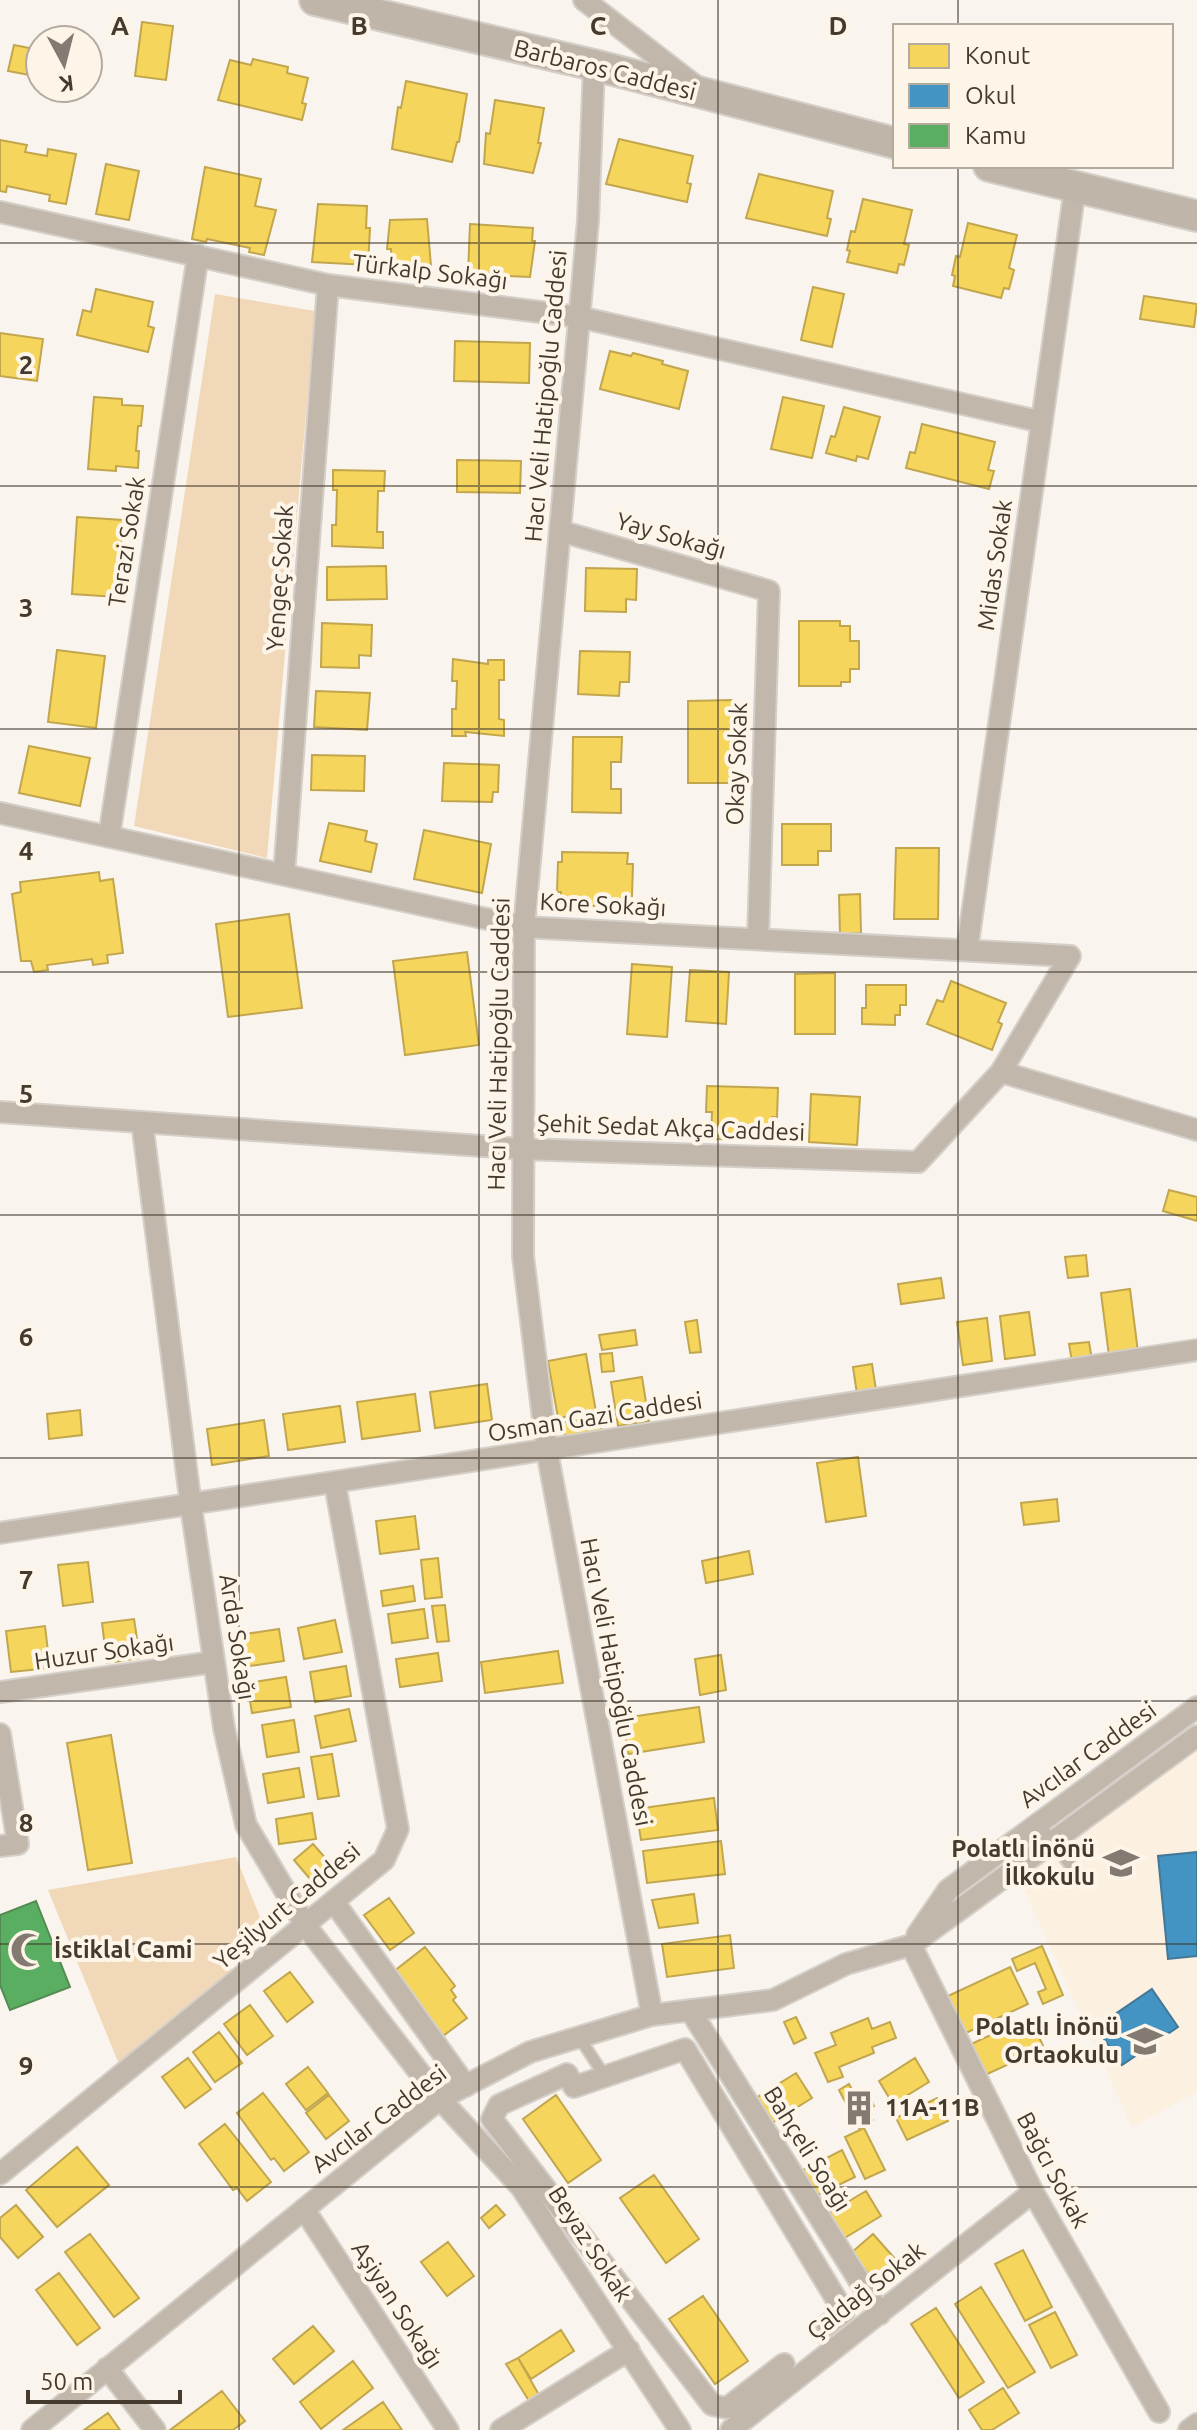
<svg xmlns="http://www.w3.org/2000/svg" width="1197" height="2430" viewBox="0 0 1197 2430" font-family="Ubuntu,sans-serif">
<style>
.built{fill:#fcf0e1}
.green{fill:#f1d8b8}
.homes{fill:#f6d55c;stroke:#c1a64e;stroke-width:2}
.schools{fill:#4393c3;stroke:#437896;stroke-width:2}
.public{fill:#5aae61;stroke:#538b52;stroke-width:2}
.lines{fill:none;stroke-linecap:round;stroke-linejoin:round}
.lane-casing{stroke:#d4cfc8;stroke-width:14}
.street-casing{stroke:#d4cfc8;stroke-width:24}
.secondary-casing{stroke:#d4cfc8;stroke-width:34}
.lane{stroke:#c1b7aa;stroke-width:10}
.street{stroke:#c1b7aa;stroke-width:20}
.secondary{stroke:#bfb6a9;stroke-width:30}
.grid{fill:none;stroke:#443a2e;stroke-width:2;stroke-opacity:0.55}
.labels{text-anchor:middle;stroke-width:8;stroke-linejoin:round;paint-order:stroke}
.street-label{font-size:24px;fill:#443a2e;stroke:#fef5e9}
.poi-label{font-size:24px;font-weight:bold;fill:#443a2e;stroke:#fef5e9;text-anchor:end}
.grid-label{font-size:26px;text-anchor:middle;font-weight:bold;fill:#443a2e;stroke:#fef5e9;stroke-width:8;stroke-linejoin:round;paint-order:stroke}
</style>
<rect width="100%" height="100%" fill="#f9f4ee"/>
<path class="built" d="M1197 1738V2092L1132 2127 1020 1881Z"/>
<path class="green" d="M215 294 315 311 267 858 134 826Z
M236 1857 265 1930 228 1958 234 1976 123 2074 48 1890Z"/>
<path class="homes" d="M142 22 173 26 166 80 135 76Z
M14 45 40 50V77L8 71Z
M253 59 288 67 287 73 308 78 302 103 306 104 302 120 218 100 230 60 251 65Z
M406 81 467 94 459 142H457L452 162 392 149 398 107 401 108Z
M495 100 544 108 538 143H541L533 173 484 164 486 133 490 134Z
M619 139 693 156 687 183 691 184 687 202 606 184Z
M0 140 27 145 25 152 47 156 48 149 76 154 66 204 49 201 50 195 7 186 6 192 0 191Z
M106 164 139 171 129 220 96 214Z
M205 167 261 179 255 206 276 210 264 255 249 252 250 248 207 239 206 242 192 239Z
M759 174 833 191 827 218 831 219 827 236 746 218Z
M863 199 912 210 904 244 909 245 904 265 899 264 897 273 847 262 850 251 847 250 851 231 855 232Z
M318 204 367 206 366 228H370L368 265 312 262Z
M427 219 431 266 406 267V270L392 271 391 249H387L390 220Z
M968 223 1017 235 1009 268 1014 270 1009 289 1004 288 1001 298 953 286 955 276 952 275 956 256 960 257Z
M470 224 533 228 532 241H535L530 277 468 274Z
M813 287 844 294 832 347 801 340Z
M96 289 153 302 148 326 154 328 148 352 77 335 83 310 91 312Z
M1144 296 1197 304 1194 327 1140 319Z
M0 333 43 339 37 381 0 376Z
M455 341 530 343 529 383 454 381Z
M610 351 631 356 633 353 663 361 662 364 688 371 679 409 600 389Z
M94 397 122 399V405L143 406 141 426H138L136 451H139L138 468 116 466V471L88 469Z
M783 397 824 406 812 458 771 449Z
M844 407 880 417 868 459 857 456 856 461 826 453 831 436 835 437Z
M922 424 995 442 988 470 994 471 989 489 906 468 910 452 915 453Z
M457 460 521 461 520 493 457 492Z
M333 470 385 471 384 491H378L377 532H383V548L332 546V525H336L337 490H333Z
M77 517 123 520 117 597 72 594Z
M386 566 387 599 327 600V567Z
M586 568 637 569 636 600 626 599V612L585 611Z
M799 621H840V626H850V641H859V669H850V682H841V686H799Z
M322 623 372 625 371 656 359 655V668L321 667Z
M57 650 105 656 96 728 48 722Z
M580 651 630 652 629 682H620L619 696 578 694Z
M453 659 488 664V660H504V680H499V719L504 720V736L465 732 466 736H452V709H456L457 681H452Z
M316 691 370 693 367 730 314 727Z
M732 700V726H736V760H732V783H688V701Z
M573 737H622L621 762H611V789H621V813L572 812Z
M29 746 90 758 80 806 19 793Z
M312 755 365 756 364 791 311 790Z
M444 763 499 765 498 792H493L492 802 442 801Z
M329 823 367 831 365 841 377 844 371 872 320 861Z
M782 824H831V851H818V865H782Z
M424 830 491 844 482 893 414 879Z
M896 848H939L938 919H894Z
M562 852 628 853 627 864H633L632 896H627L626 907 561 905V892H557L558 862H562Z
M99 872 100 881 113 879 123 953 107 955 108 963 93 965 92 959 47 965 48 970 34 972 31 961H21L12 894 21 892 20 882Z
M860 894 861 933 840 934 839 895Z
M289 914 302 1008 228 1017 216 924Z
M467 952 479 1045 405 1055 393 961Z
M632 964 672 967 667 1037 627 1034Z
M690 970 729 972 726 1024 686 1021Z
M835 973V1034H795V974Z
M951 981 1006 1003 998 1022 1002 1024 992 1050 927 1024 937 1000 943 1002Z
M866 985H906V1005H900V1015H895V1025L862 1024V1008H866Z
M707 1086 778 1088 777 1117H772L771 1140 711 1139 712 1112H706Z
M811 1094 860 1097 857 1145 809 1142Z
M1169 1190 1197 1197V1221L1163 1211Z
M1086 1255 1088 1276 1068 1278 1065 1257Z
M941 1278 944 1298 901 1304 898 1284Z
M1130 1289 1138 1352 1109 1356 1101 1293Z
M1029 1312 1035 1355 1005 1359 1000 1316Z
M987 1318 992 1361 963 1365 957 1322Z
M697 1320 701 1352 690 1353 685 1322Z
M635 1330 637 1345 602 1350 599 1335Z
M1089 1342 1092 1360 1072 1362 1069 1344Z
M612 1353 614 1371 602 1372 600 1354Z
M586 1354 596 1412 558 1418 548 1361Z
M872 1364 876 1390 857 1394 853 1367Z
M642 1377 649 1421 618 1426 611 1382Z
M487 1384 492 1420 435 1428 430 1392Z
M415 1394 420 1431 362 1439 357 1402Z
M340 1406 345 1442 288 1450 283 1414Z
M80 1410 82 1435 49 1439 47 1414Z
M599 1416 603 1438 567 1445 562 1423Z
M264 1420 269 1456 212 1465 207 1429Z
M858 1457 866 1516 826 1522 817 1463Z
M1057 1499 1059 1521 1024 1525 1021 1503Z
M415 1516 419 1549 380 1554 376 1521Z
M749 1551 753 1574 706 1583 702 1561Z
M438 1558 442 1597 425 1599 421 1560Z
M88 1562 93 1602 63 1606 58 1565Z
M413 1586 415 1601 383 1606 381 1591Z
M445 1605 449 1641 437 1642 432 1606Z
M424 1609 428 1638 392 1643 388 1614Z
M134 1619 140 1658 107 1663 102 1623Z
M335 1620 342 1652 304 1659 298 1628Z
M45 1626 50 1668 11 1672 6 1631Z
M279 1629 284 1661 243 1667 238 1635Z
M558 1651 563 1683 485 1693 481 1662Z
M438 1653 442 1681 400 1687 396 1659Z
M721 1655 726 1690 700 1695 695 1659Z
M346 1666 351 1696 315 1702 310 1672Z
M286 1677 291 1707 252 1713 247 1683Z
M699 1707 704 1742 628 1754 623 1718Z
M349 1709 356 1741 321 1748 315 1716Z
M294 1720 299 1752 267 1757 262 1725Z
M111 1735 132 1863 88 1870 67 1743Z
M332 1754 339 1796 318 1799 311 1757Z
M299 1768 304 1797 268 1803 263 1774Z
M714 1798 718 1830 641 1840 636 1809Z
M312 1813 316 1839 279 1844 276 1819Z
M721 1841 725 1874 647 1883 643 1851Z
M313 1844 335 1869 316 1886 294 1860Z
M694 1894 698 1923 659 1928 652 1900Z
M389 1898 414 1933 390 1950 364 1915Z
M730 1935 734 1968 667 1977 662 1944Z
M1042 1946 1063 1995 1043 2004 1038 1992 1046 1989 1035 1963 1017 1971 1012 1959Z
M425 1947 455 1986 451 1990 456 1997 453 2000 467 2018 443 2036 393 1972Z
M1010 1967 1028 2004 966 2033 948 1996Z
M290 1972 313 2002 287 2022 264 1991Z
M250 2005 273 2036 247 2055 224 2024Z
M796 2017 806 2038 794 2044 784 2022Z
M1030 2017 1044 2048 983 2076 969 2045Z
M868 2018 872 2029 890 2022 896 2038 872 2047 874 2053 839 2067 843 2077 828 2082 815 2053 836 2045 831 2033Z
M219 2032 242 2063 215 2082 193 2052Z
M188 2058 211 2089 185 2108 162 2077Z
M915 2058 929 2082 893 2104 879 2081Z
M308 2067 328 2093 306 2110 286 2084Z
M796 2073 812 2098 772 2123 756 2098Z
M849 2084 857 2099 868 2093 874 2106 867 2110 873 2120 859 2128 839 2090Z
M263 2093 309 2152 284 2171 274 2158 271 2160 237 2113Z
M329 2095 349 2121 326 2139 306 2113Z
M556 2095 601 2160 568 2183 523 2119Z
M937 2098 948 2121 907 2140 896 2118Z
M225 2124 271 2182 247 2201 237 2188 233 2190 199 2144Z
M864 2128 885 2170 865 2179 845 2137Z
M77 2147 109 2185 57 2227 26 2190Z
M842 2150 855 2177 816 2196 803 2170Z
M654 2175 699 2239 666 2263 620 2198Z
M866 2191 881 2216 843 2239 827 2214Z
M16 2205 43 2237 18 2258 0 2237V2218Z
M496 2205 505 2215 489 2228 481 2218Z
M90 2234 139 2298 114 2317 65 2252Z
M873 2234 897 2261 874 2280 851 2253Z
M448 2242 474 2276 447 2296 421 2262Z
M1023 2250 1052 2307 1025 2321 995 2264Z
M59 2273 100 2328 77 2345 36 2290Z
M981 2287 1035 2372 1008 2388 955 2304Z
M703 2296 748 2361 715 2384 669 2319Z
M936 2308 984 2382 959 2398 911 2324Z
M1055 2312 1077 2355 1051 2368 1029 2325Z
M313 2326 334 2351 294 2384 273 2359Z
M561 2330 574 2351 531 2379 518 2358Z
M518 2358 539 2395 529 2401 506 2364Z
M353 2361 373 2388 321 2429 300 2402Z
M1003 2388 1019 2413 992 2430H982L969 2410Z
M222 2391 245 2421 233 2430H170Z
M383 2402 402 2430H343Z
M108 2413 120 2430H84Z"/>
<path class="schools" d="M1197 1852V1956L1168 1959 1158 1856Z
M1152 1989 1178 2027 1122 2065 1096 2027Z"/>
<path class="public" d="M36 1901 70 1987 10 2010 0 1985V1915Z"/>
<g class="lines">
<g class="lane-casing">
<path id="lane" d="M1039 1823 1078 1876
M579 2037 604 2075"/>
</g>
<g class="street-casing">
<path id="street" d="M584 0 697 87
M594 65 588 221 524 927 523 1256 547 1451 652 2015
M0 212 328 285 579 317 1042 422
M560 531 769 591 758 939
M0 813 524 927 1070 956 1001 1072
M109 837 198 255
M284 875 328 285
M967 950 1075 188
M0 1112 523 1149 918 1162 1001 1072 1197 1130
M142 1122 191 1506 224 1728 246 1825 306 1926 440 2099 521 2187 680 2430
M0 1533 1197 1350
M0 1692 214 1662
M0 1734 18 1844 0 1846
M334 1902 466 2086
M917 1935 948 1890 1197 1707
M911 1945 1033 2192 1159 2412
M690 2010 880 2314
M0 2174 384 1860 398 1829 335 1484
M304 2209 448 2430
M784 2364 727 2408 712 2405 492 2119 499 2105 567 2074 574 2087 685 2049 844 2312 827 2325
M107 2368 155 2430
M32 2430 440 2099 530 2052 652 2015 773 2000 846 1964 911 1945 1197 1736
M501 2430 629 2350
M731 2430 1033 2192
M1189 2430 1197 2424"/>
</g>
<g class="secondary-casing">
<path id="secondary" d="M315 0 594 65 895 143
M989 166 1197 216"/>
</g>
<use href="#lane" class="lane"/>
<use href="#street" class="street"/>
<use href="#secondary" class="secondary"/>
</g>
<path class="grid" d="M239 0V2430M479 0V2430M718 0V2430M958 0V26M958 166V2430M0 243H1197M0 486H1197M0 729H1197M0 972H1197M0 1215H1197M0 1458H1197M0 1701H1197M0 1944H1197M0 2187H1197"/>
<defs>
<g id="school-bare" transform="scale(2.76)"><path d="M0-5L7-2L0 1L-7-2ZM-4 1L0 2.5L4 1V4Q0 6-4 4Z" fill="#837b71" stroke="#fef5e9" stroke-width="2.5" paint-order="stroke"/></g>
<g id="mosque-bare" transform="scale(2.76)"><path d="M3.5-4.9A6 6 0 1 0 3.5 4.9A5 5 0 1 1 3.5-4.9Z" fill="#837b71" stroke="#fef5e9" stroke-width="2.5" paint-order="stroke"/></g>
<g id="building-bare" transform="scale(2.76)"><path d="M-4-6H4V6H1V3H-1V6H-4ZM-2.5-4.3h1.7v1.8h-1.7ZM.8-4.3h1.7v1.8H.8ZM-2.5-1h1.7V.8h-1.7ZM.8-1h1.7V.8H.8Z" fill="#837b71" stroke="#fef5e9" stroke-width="2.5" paint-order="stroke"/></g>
</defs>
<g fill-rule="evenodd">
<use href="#school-bare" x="1121" y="1863"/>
<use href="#mosque-bare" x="28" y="1950"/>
<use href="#school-bare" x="1145" y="2041"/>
<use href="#building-bare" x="859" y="2108"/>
</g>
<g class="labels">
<g class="street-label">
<text transform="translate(605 70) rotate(14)" y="8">Barbaros Caddesi</text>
<text transform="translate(430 272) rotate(7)" y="8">Türkalp Sokağı</text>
<text transform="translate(546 396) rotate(-85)" y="8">Hacı Veli Hatipoğlu Caddesi</text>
<text transform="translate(671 536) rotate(16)" y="8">Yay Sokağı</text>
<text transform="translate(127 542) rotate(-81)" y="8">Terazi Sokak</text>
<text transform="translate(995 565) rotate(-82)" y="8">Midas Sokak</text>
<text transform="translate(280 578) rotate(-86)" y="8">Yengeç Sokak</text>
<text transform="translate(737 764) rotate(-88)" y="8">Okay Sokak</text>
<text transform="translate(603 905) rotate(3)" y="8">Kore Sokağı</text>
<text transform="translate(499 1044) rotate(-89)" y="8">Hacı Veli Hatipoğlu Caddesi</text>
<text transform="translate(671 1128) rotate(2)" y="8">Şehit Sedat Akça Caddesi</text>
<text transform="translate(595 1417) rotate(-9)" y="8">Osman Gazi Caddesi</text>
<text transform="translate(237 1637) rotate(81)" y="8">Arda Sokağı</text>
<text transform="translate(104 1652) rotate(-8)" y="8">Huzur Sokağı</text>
<text transform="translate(616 1682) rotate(79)" y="8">Hacı Veli Hatipoğlu Caddesi</text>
<text transform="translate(1088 1755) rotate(-36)" y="8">Avcılar Caddesi</text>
<text transform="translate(287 1906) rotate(-40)" y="8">Yeşilyurt Caddesi</text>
<text transform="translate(379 2119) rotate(-37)" y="8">Avcılar Caddesi</text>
<text transform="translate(807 2149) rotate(58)" y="8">Bahçeli Soağı</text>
<text transform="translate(1053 2170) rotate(62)" y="8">Bağcı Sokak</text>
<text transform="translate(590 2244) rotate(57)" y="8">Beyaz Sokak</text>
<text transform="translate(866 2291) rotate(-38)" y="8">Çaldağ Sokak</text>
<text transform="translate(397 2305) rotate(57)" y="8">Aşiyan Sokağı</text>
</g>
<g class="poi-label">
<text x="1095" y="1857">Polatlı İnönü<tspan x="1095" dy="28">İlkokulu</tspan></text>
<text x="54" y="1958" text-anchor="start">İstiklal Cami</text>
<text x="1119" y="2035">Polatlı İnönü<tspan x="1119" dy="28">Ortaokulu</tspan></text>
<text x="885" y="2116" text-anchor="start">11A-11B</text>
</g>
</g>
<g class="grid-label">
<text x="120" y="35">A</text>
<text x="359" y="35">B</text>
<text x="598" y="35">C</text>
<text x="838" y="35">D</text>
<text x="26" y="374">2</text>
<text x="26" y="617">3</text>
<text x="26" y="860">4</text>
<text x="26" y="1103">5</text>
<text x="26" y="1346">6</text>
<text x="26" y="1589">7</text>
<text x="26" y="1832">8</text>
<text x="26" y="2075">9</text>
</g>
<rect x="893" y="24" width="280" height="144" fill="#fef5e9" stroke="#b4aa9e" stroke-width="2"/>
<rect x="909" y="44" width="40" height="24" fill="#f6d55c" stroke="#b4aa9e" stroke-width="2"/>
<text x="965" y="64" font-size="24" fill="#443a2e">Konut</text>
<rect x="909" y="84" width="40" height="24" fill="#4393c3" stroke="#b4aa9e" stroke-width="2"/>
<text x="965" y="104" font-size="24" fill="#443a2e">Okul</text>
<rect x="909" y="124" width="40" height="24" fill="#5aae61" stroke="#b4aa9e" stroke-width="2"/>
<text x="965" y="144" font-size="24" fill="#443a2e">Kamu</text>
<g transform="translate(64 64) rotate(173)"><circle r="38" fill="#fef5e9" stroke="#b4aa9e" stroke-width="2"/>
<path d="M0-6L14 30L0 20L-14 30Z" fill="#837b71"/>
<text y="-12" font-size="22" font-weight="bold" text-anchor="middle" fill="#443a2e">K</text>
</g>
<path d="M28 2390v12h152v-12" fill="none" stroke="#443a2e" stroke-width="4"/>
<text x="40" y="2390" font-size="24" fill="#443a2e" stroke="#fef5e9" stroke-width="6" paint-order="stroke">50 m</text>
</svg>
